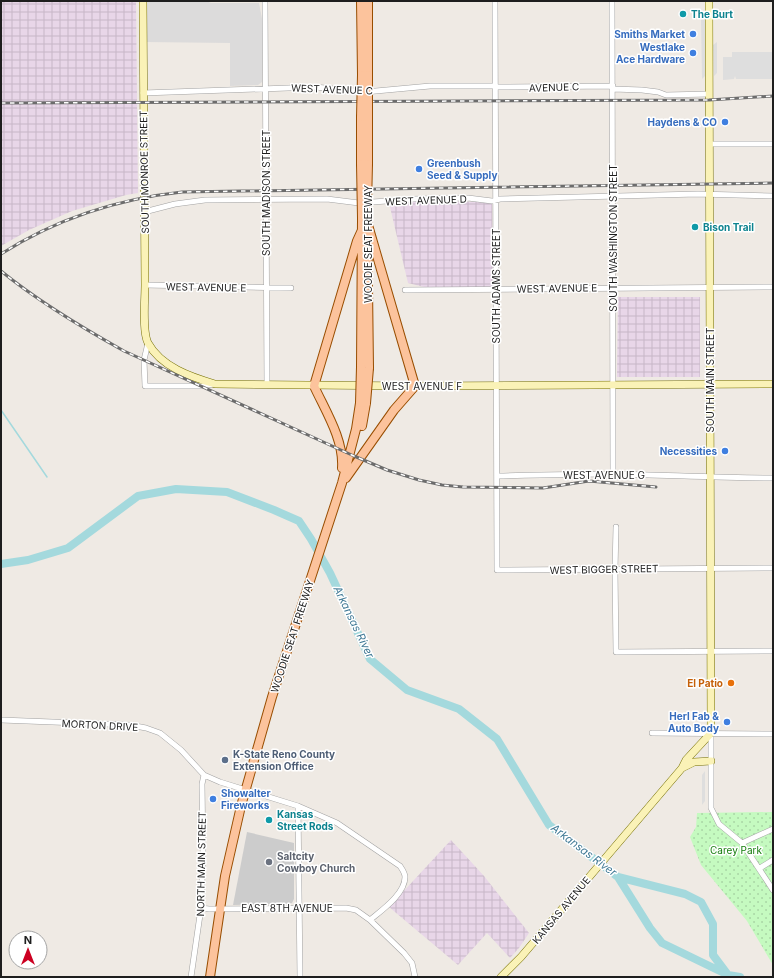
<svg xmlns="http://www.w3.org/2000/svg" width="774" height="978" viewBox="0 0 774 978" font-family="Inter,sans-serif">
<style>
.residential{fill:#dcdbdb}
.industrial{fill:url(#industrial-grid)}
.religious{fill:#ccc}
.park{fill:url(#park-dots)}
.parking{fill:#dedede}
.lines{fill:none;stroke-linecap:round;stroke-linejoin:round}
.stream{stroke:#a4d9dd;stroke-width:1.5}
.river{stroke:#a4d9dd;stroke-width:8}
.street-casing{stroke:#a2a2a2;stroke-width:6}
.secondary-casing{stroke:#767004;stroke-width:8}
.primary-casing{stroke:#984d00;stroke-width:10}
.street{stroke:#fff;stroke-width:5}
.secondary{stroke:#faf2b7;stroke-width:7}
.primary{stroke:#fcc39c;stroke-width:8}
.rail-casing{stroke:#6c6c6c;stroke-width:3}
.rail{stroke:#fff;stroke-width:1.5;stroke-dasharray:4.5;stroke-linecap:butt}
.primary-bridge-casing{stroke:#984d00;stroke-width:10;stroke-linecap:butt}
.primary-bridge{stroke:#fcc39c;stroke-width:8}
.culture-dot{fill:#0f9aa8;stroke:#fff;stroke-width:1.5}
.shop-dot{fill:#3f7fe0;stroke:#fff;stroke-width:1.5}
.food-dot{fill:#e8710a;stroke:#fff;stroke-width:1.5}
.service-dot{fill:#5c6f8a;stroke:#fff;stroke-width:1.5}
.worship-dot{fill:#6b7280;stroke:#fff;stroke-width:1.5}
.labels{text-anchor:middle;stroke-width:3;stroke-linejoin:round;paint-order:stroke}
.culture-label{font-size:10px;font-weight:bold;fill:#0d838f;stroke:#fff;text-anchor:start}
.shop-label{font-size:10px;font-weight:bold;fill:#366cbe;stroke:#fff;text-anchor:end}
.street-label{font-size:10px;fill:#1e1e1e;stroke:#fff}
.food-label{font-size:10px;font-weight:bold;fill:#c56008;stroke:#fff;text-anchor:end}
.service-label{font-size:10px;font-weight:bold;fill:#4e5e75;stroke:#fff;text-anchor:start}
.park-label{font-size:10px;fill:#147d0b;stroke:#fff}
.worship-label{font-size:10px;font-weight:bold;fill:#5b616d;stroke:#fff;text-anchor:start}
.water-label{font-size:11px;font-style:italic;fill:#417a96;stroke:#fff}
</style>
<defs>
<pattern id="industrial-grid" width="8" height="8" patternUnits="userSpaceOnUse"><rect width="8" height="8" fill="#e8d6e8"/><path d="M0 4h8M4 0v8" fill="none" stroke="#c7b7c7"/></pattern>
<pattern id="park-dots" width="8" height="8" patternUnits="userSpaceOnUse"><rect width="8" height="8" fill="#c5fac0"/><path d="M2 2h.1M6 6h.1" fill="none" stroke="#a9d6a5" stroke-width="1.8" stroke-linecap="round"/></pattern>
</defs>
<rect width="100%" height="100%" fill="#efeae4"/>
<path class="residential" d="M144 1H206L211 3H259L263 24 262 82 258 85 230 86V43L144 42Z"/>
<path class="industrial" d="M1 1H136L138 193 126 195 72 211 29 230 1 246Z
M409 201 492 202 493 287H424L408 283 389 203Z
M618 297H700V377H617Z
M451 840 484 876 529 933 519 948 510 958 487 933 458 965 389 907Z"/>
<path class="religious" d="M247 832 294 843V899L292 903 289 904 233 905Z"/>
<path class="park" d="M773 812V965L747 921 701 865 690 837 696 827 697 813Z"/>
<path class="parking" d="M705 13V76L702 79 701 17Z
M717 42V73L714 76 713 45Z
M732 52H772V79H736L735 76 734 79 723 80V57H732Z
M705 771V801L702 805V775Z"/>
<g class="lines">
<path class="stream" d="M1 410 47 477"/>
<path class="river" d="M1 564 28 560 68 548 138 496 176 489 227 492 274 510 299 521 311 539 330 573 370 659 407 690 459 709 497 739 549 825 618 877 685 894 701 902 713 924V955L728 975 740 977
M618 877 650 928 662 943 726 974"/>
<g class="street-casing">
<path id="street" d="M265 1 267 384
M495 1 497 570 773 568
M612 1 613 474
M496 87 613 86
M613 89 642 90 658 92 666 95 709 94
M143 93 315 87 365 92 430 86H496
M709 144H773
M144 212 175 204 205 200 327 199 359 203 414 199 468 198 492 201 500 199 698 194 773 196
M145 285 291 288
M405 290 773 287
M148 343 144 360 145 386H202L214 384
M497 476C536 475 575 474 614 474 667 475 720 478 773 478
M616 527 615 570 616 652 773 651
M1 720 130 725 146 728 160 733 181 750 204 775 220 782 298 806 337 823 400 866C402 869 405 873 405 877 405 894 382 910 370 920
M652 733 773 734
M711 733V808L719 824 742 843 773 890
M298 806 300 977
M742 843 773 829
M760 868 773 860
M201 908 209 909 346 908 356 910 370 920 404 953 412 963 415 977
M191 977 201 908 203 857 202 784 204 775"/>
</g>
<g class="secondary-casing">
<path id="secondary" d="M143 1 145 285C145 300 142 331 148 343 161 367 191 377 215 384L415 386 773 384
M682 768 686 760 711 733 709 1
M501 977 521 957 682 768 694 762 711 761"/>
</g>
<g class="primary-casing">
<path id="primary" d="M361 1 362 75
M368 1V75
M368 117V164
M361 164V117
M367 205 369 368
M361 367 362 218
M362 426 366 403
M342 468C344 440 326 412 314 386L357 241 362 230
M346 478 394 410 415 386 368 225
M210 977 225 876 241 806 272 697 342 483 356 429 360 403"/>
</g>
<use href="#street" class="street"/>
<use href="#secondary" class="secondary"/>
<use href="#primary" class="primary"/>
<g class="rail-casing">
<path id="rail" d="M1 103 709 100 773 96
M1 254C56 219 117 199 182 192L773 183
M1 271C39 302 81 327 124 351L354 456 387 470 419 480 442 485 463 487 543 488 589 481 656 487"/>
</g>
<use href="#rail" class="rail"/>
<g class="primary-bridge-casing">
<path id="primary-bridge" d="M361 117 362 75
M368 117V75
M361 164 362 218
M367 205 368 164
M360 403 361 367
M366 403 369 368"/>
</g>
<use href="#primary-bridge" class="primary-bridge"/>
</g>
<g class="culture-dot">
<circle cx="683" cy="14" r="4"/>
<circle cx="695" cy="227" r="4"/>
<circle cx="269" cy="820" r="4"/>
</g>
<g class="shop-dot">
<circle cx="693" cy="34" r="4"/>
<circle cx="693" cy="53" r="4"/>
<circle cx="725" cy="122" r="4"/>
<circle cx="419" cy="169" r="4"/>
<circle cx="725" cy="451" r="4"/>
<circle cx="727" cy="722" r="4"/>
<circle cx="213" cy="799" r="4"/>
</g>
<circle class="food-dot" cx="731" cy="683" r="4"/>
<circle class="service-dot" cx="225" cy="760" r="4"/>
<circle class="worship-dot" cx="269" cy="862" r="4"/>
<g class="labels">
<g class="culture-label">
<text x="691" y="18">The Burt</text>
<text x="703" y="231">Bison Trail</text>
<text x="277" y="818">Kansas<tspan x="277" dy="12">Street Rods</tspan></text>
</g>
<g class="shop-label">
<text x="685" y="38">Smiths Market</text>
<text x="685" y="51">Westlake<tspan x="685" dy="12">Ace Hardware</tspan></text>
<text x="717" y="126">Haydens &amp; CO</text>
<text x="427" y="167" text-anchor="start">Greenbush<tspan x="427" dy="12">Seed &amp; Supply</tspan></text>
<text x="717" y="455">Necessities</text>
<text x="719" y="720">Herl Fab &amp;<tspan x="719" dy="12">Auto Body</tspan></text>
<text x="221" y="797" text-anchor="start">Showalter<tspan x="221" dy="12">Fireworks</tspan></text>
</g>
<g class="street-label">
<text transform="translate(554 87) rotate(-2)" y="4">AVENUE C</text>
<text transform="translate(332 89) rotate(2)" y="4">WEST AVENUE C</text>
<text transform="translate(144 172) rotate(-91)" y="4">SOUTH MONROE STREET</text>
<text transform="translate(266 193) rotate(-90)" y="4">SOUTH MADISON STREET</text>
<text transform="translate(426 200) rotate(-2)" y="4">WEST AVENUE D</text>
<text transform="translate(613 238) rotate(-90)" y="4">SOUTH WASHINGTON STREET</text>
<text transform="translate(368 244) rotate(-90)" y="4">WOODIE SEAT FREEWAY</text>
<text transform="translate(496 286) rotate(-90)" y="4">SOUTH ADAMS STREET</text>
<text transform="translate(206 287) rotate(1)" y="4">WEST AVENUE E</text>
<text transform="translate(557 288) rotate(-1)" y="4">WEST AVENUE E</text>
<text transform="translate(710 380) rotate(-90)" y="4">SOUTH MAIN STREET</text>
<text x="422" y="390">WEST AVENUE F</text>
<text x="604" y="479">WEST AVENUE G</text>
<text transform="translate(604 569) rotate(-1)" y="4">WEST BIGGER STREET</text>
<text transform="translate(292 636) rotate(-72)" y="4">WOODIE SEAT FREEWAY</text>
<text transform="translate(100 725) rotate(3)" y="4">MORTON DRIVE</text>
<text transform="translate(201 864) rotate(-89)" y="4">NORTH MAIN STREET</text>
<text x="287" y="912">EAST 8TH AVENUE</text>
<text transform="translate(561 910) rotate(-50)" y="4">KANSAS AVENUE</text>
</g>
<g class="food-label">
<text x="723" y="687">El Patio</text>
</g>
<g class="service-label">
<text x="233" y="758">K-State Reno County<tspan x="233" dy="12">Extension Office</tspan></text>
</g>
<g class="park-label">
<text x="736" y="854">Carey Park</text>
</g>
<g class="worship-label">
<text x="277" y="860">Saltcity<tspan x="277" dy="12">Cowboy Church</tspan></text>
</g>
<g class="water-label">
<text transform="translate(354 622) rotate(64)" y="4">Arkansas River</text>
<text transform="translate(584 850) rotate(37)" y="4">Arkansas River</text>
</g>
</g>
<rect width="774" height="978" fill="none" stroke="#1e1e1e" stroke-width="4"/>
<g transform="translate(28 950)"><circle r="19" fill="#ffffff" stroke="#a5a5a5"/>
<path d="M0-3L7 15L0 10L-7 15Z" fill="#cc0021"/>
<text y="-6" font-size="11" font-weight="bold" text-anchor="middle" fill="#1e1e1e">N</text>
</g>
</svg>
